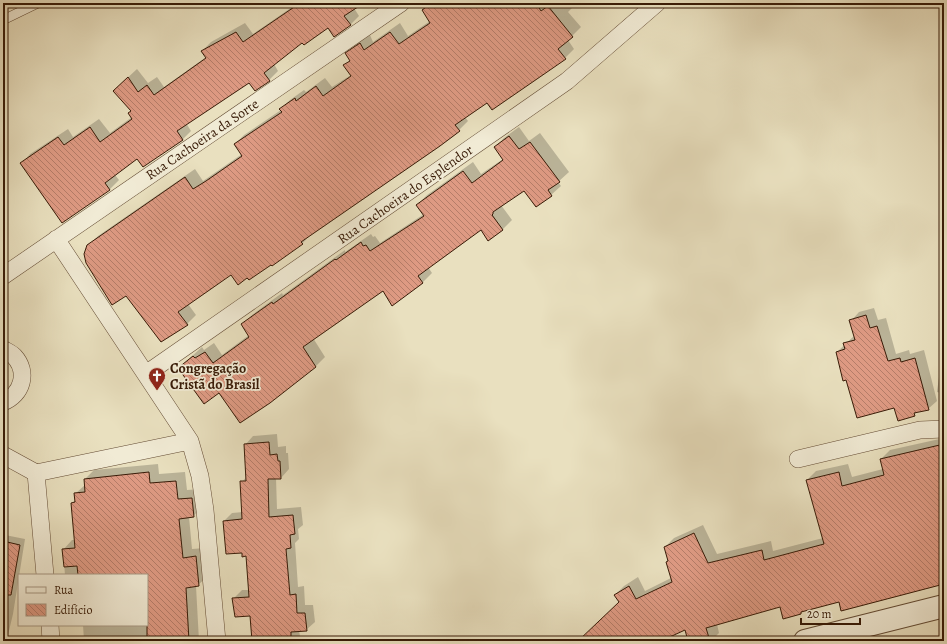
<svg xmlns="http://www.w3.org/2000/svg" width="947" height="644" viewBox="0 0 947 644" font-family="Alegreya,serif">
<style>
.shadow{fill:#0003}
.building{fill:url(#building-back-hatch);stroke:#381b07}
.lines{fill:none;stroke-linecap:round;stroke-linejoin:round}
.service-casing{stroke:#644c35;stroke-width:10}
.minor-casing{stroke:#644c35;stroke-width:18}
.tertiary-casing{stroke:#644c35;stroke-width:24}
.service{stroke:#f1ebd5;stroke-width:9}
.minor{stroke:#f1ebd5;stroke-width:17}
.tertiary{stroke:#f1ebd5;stroke-width:22}
.labels{text-anchor:middle;stroke-width:3.5;stroke-linejoin:round;paint-order:stroke}
.street-label{font-size:14px;fill:#381b07;stroke:#f1ebd5}
.poi-label{font-size:14px;font-weight:bold;fill:#381b07;stroke:#f1ebd5;text-anchor:start}
</style>
<defs>
<pattern id="building-back-hatch" width="6" height="6" patternUnits="userSpaceOnUse"><rect width="6" height="6" fill="#de9a83"/><path d="M-1 5l2 2M0 0l6 6M5-1l2 2" fill="none" stroke="#b57d69"/></pattern>
</defs>
<rect width="100%" height="100%" fill="#e9e0bf"/>
<filter id="stains"><feTurbulence type="fractalNoise" baseFrequency=".005" numOctaves="4"/><feColorMatrix values="0 0 0 0 .2 0 0 0 0 .09 0 0 0 0 .02 0 0 0 .5 -.17"/></filter>
<radialGradient id="worn" r=".72"><stop offset=".6" stop-color="#630" stop-opacity="0"/><stop offset="1" stop-color="#630" stop-opacity=".3"/></radialGradient>
<path class="shadow" d="M298 3H361L354 8 359 16 350 25 328 27 303 42 274 64 278 71 269 80 250 81 186 123 191 131 182 140 138 157 115 175 119 180 110 189 62 222 21 164 30 154 68 129 73 137 99 119 110 133 132 117V111L123 82 137 69 148 83 157 77 164 87 206 57 202 51 211 42 245 23 253 34Z
M430 3H570L573 7 568 12 581 27 568 40 574 49 565 58 487 102 465 117 468 121 459 130 311 234 302 244 248 277 231 274 188 304 196 315 187 324 88 246 98 236 195 169 203 181 242 154 235 144 244 135 281 110 280 109 290 100 304 90 306 92 325 78 332 87 351 75 345 65 351 59 347 53 356 44 370 35 373 42 400 23 408 36 430 21 423 10Z
M519 127 529 141 540 133 569 172 558 182 561 186 551 195 525 189 501 205 512 220 503 229 489 239 482 229 428 267 432 273 423 282 393 304 384 290 313 338 325 357 316 366 269 402 219 392 179 368 202 347 204 350 214 343 222 355 249 335 243 324 252 315 282 293 283 295 345 250V252L371 234 373 237 375 236 380 243 424 214 417 205 427 195 473 162 481 174 503 159 495 147 504 138Z
M874 308 878 320 886 318 896 354 909 350 910 354 924 350 937 401 928 409 918 411 914 415 894 407 846 379 837 352 855 335 851 321 859 312Z
M944 359V394L937 392 941 362Z
M277 434 278 447 286 446V453H288L289 469 281 478H276L277 509 301 507 303 525 298 529 299 539 295 543 298 587 304 586 305 605H313L315 622 306 630 299 631 300 636 294 641H240L242 639H253L251 615 233 599 242 590H250L247 555 243 552 224 521 232 513 243 512 242 482 247 476 245 445 253 436Z
M944 438V583L839 601 804 610 801 613 780 606 717 624 719 633 711 641H689L686 629 659 641H584L620 602 615 595 624 586 638 577 645 591 671 578 665 547 674 538 703 525 717 554 771 541 773 551 823 538 807 480 816 471 848 464 852 477 883 469 881 459 890 450Z
M158 464 159 474 185 472 187 490 201 489 203 507 193 516 189 517 192 549 205 548 208 576 198 585 196 586 199 641H149L148 636 101 641H84L83 625H147V575H65L63 550 72 540H75L72 503 76 500 75 494 86 484 85 479 94 470Z
M5 535 25 539 13 614 8 635 5 638V641H3V537Z
M895 637 896 641H877Z
M944 639V641H936Z"/>
<path class="building" d="M300 3H364L344 16 351 25 334 37 328 28 304 45 302 43 264 73 270 81 255 91 249 83 177 131 183 140 143 167 137 159 105 183 110 190 62 223 20 163 58 137 64 145 90 127 100 142 132 119 128 113 131 111 113 91 128 77 138 92 147 85 154 95 206 58 201 51 236 32 243 42Z
M432 3H536L541 11 548 6 573 37 558 49 566 59 492 110 487 103 455 125 460 131 440 146 301 242 303 244 272 266 271 265 249 280 247 278 238 285 231 275 178 312 188 325 161 342 126 296 112 305 86 263 84 254 87 245 185 177 193 189 206 181 242 156 234 144 282 112 279 109 295 98 296 101 316 86 323 96 351 76 343 65 350 61 345 53 360 43 364 50 390 32 399 44 430 23 422 10Z
M509 136 519 149 530 142 560 182 548 190 552 196 536 207 524 191 493 212V214L492 215 503 230 488 241 481 230 418 276 423 283 392 306 383 291 303 347 316 367 270 403 240 423 219 393 204 404 178 368 193 356 195 358 205 352 213 363 249 337 241 324 272 302 273 304 335 259 336 260 361 242 363 246 366 245 370 251 424 216 416 205 463 171 472 183 503 160 494 147Z
M866 315 870 328 877 326 888 361 900 358 901 362 915 358 929 410 914 413 915 416 898 421 894 408 857 418 846 380 843 381 836 352 845 349 843 343 855 340 849 320Z
M269 442 270 455 277 454 278 461H280L281 479H268L269 517 293 515 295 534 290 535 291 548 286 549 290 595 296 594 297 613H305L307 631 291 632V641H252L250 616 235 617 232 598 249 597 246 556 242 557V553L226 554 223 521 242 519 240 481H246L244 444Z
M944 444V584L841 611 839 602 801 612V614L783 619 780 607 706 628 710 641H688L685 630 661 641H578L619 602 614 595 629 586 636 599 672 582 666 562 668 561 664 547 694 533 708 563 762 550 764 560 824 544 806 480 839 472 842 486 884 475 880 459Z
M149 472 150 483 176 481 178 499 192 498 194 517 179 519 183 558 196 556 199 586 186 588 189 641H163L162 637 147 638V575H78L77 566 64 567 62 549 75 548 71 503 75 502 74 493 85 492 84 479Z
M3 541 20 545 11 595H3Z"/>
<g class="lines">
<g class="service-casing">
<path id="service" d="M3 20 38 3"/>
</g>
<g class="minor-casing">
<path id="minor" d="M56 239 190 441 200 476 205 510 217 641
M3 276 401 3
M3 349C6 351 11 353 14 356 29 372 22 395 3 402
M146 374 567 81 657 3
M3 455 36 473 190 441
M798 459 920 430 944 429
M36 473 45 575
M50 625 51 641"/>
</g>
<g class="tertiary-casing">
<path id="tertiary" d="M805 641 944 606"/>
</g>
<use href="#service" class="service"/>
<use href="#minor" class="minor"/>
<use href="#tertiary" class="tertiary"/>
</g>
<defs>
<g id="church-pin" transform="scale(0.9)"><path d="M0 17L-7.5 6A9.5 9.5 0 1 1 7.5 6Z" fill="#8f2418" stroke="#f1ebd5"/><path d="M-1.2-6h2.4v3.5h3.3v2.4h-3.3V6h-2.4V-.1h-3.3v-2.4h3.3Z" fill="#fff"/></g>
</defs>
<g fill-rule="evenodd">
<use href="#church-pin" x="157" y="376"/>
</g>
<g class="labels">
<g class="street-label">
<text transform="translate(202 139) rotate(-34)" y="5">Rua Cachoeira da Sorte</text>
<text transform="translate(405 194) rotate(-35)" y="5">Rua Cachoeira do Esplendor</text>
</g>
<g class="poi-label">
<text x="170" y="373">Congregação<tspan x="170" dy="16">Cristã do Brasil</tspan></text>
</g>
</g>
<rect width="947" height="644" fill="none" stroke="#e9e0bf" stroke-width="16"/>
<rect x="4" y="4" width="939" height="636" fill="none" stroke="#381b07" stroke-width="2"/>
<rect x="8" y="8" width="931" height="628" fill="none" stroke="#381b07"/>
<rect x="18" y="574" width="130" height="52" fill="#f1ebd5" stroke="#a79883"/>
<rect x="26" y="587" width="20" height="6" fill="#f1ebd5" stroke="#a79883"/>
<text x="54" y="594" font-size="12" fill="#381b07">Rua</text>
<rect x="26" y="604" width="20" height="12" fill="url(#building-back-hatch)" stroke="#a79883"/>
<text x="54" y="614" font-size="12" fill="#381b07">Edifício</text>
<path d="M801 618v6h59v-6" fill="none" stroke="#381b07" stroke-width="2"/>
<text x="807" y="618" font-size="12" fill="#381b07" stroke="#f1ebd5" stroke-width="3" paint-order="stroke">20 m</text>
<rect width="100%" height="100%" filter="url(#stains)"/>
<rect width="100%" height="100%" fill="url(#worn)"/>
</svg>
